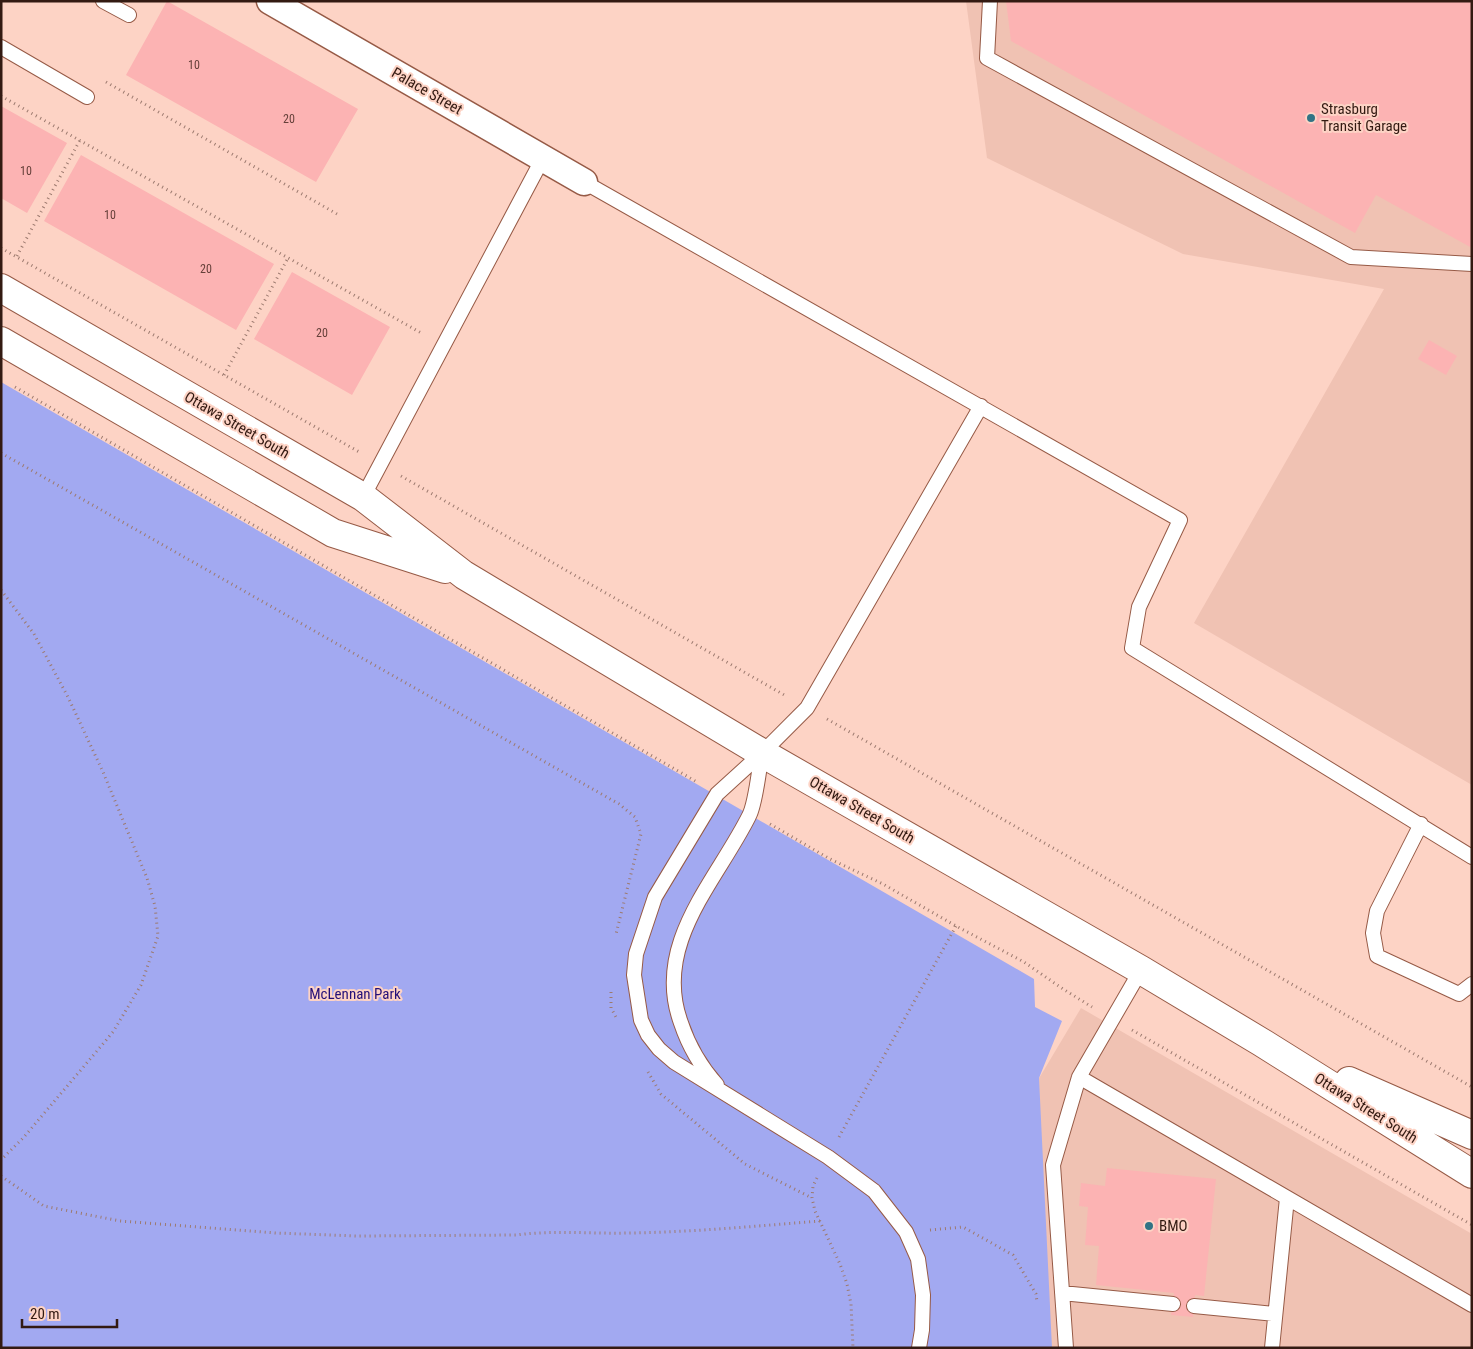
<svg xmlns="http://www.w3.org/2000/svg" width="1473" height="1349" viewBox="0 0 1473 1349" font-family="'Roboto Condensed',sans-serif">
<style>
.built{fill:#f0c2b3}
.green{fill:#a2a9f1}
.building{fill:#fcb3b3}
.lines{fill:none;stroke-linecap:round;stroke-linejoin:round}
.service-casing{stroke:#965a46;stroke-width:16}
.minor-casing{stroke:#965a46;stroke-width:29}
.secondary-casing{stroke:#965a46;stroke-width:30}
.path{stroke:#9c7a6f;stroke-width:3;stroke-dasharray:1 4;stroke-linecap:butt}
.service{stroke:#fff;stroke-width:14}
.minor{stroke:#fff;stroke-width:26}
.secondary{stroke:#fff;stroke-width:28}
.poi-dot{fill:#317385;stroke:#fdd3c5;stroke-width:2}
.labels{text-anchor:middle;stroke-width:4;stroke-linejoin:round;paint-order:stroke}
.number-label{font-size:12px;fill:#65403a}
.street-label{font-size:15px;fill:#331a12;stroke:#fdd3c5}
.poi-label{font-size:15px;fill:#331a12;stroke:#fdd3c5;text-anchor:start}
.park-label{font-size:15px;fill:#240f78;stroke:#fdd3c5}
</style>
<rect width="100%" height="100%" fill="#fdd3c5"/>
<path class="built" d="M966 1H1472V785L1194 623 1384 289 1183 254 987 158Z
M1081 1008 1472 1234V1348H1051L1038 1080Z"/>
<path class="green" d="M1 382 1034 979 1035 1007 1062 1021 1039 1078 1052 1348H1Z"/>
<path class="building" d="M167 1 358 109 316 182 126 75Z
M1006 1H1472V248L1376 195 1355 233 1011 41Z
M1 106 67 143 27 213 1 198Z
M81 155 274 264 236 330 44 221Z
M292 272 390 327 352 395 254 339Z
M1429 340 1457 356 1446 375 1418 359Z
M1107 1168 1216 1179 1204 1296 1195 1295 1193 1317 1171 1315 1174 1293 1096 1285 1099 1246 1085 1245 1088 1207 1079 1206 1081 1183 1105 1186Z"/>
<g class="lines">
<g class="service-casing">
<path id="service" d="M103 1 129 15
M990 1 987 58 1351 257 1472 264
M1 47 87 97
M584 182 1180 520 1139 607 1132 648 1472 857
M363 497 543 158
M1421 824 1377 911 1373 933 1377 956 1459 994 1472 984
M1079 1077 1472 1305
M717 1085C701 1067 689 1047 681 1023 652 944 716 882 749 816 756 803 759 768 762 753
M1062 1293 1173 1304
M1194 1306 1275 1314
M919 1348 922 1330 923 1295 918 1259 906 1232 874 1191 828 1157 674 1062 659 1049 648 1035 641 1020 634 975 636 954 655 897 717 794 762 753 807 708 981 406
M1066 1348 1053 1165 1079 1077 1141 970
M1272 1348 1287 1198"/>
</g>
<g class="minor-casing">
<path id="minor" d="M270 1 584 182"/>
</g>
<g class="secondary-casing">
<path id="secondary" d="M1 288 363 497 464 575 762 753 1141 970 1261 1042 1472 1174
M1 341 333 533 445 569
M1349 1081 1472 1135"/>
</g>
<path class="path" d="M106 82 337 214
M1 96 423 334
M1 248 361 453
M17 256 80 140
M224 375 288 258
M15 387 697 782
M1 453 619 804 635 817 641 834 616 934
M401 476 786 696
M1 590 34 634 68 697 103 772 147 878 155 906 158 936 141 985 113 1032 24 1137 1 1160
M827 719 1472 1087
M770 824 830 859 883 884 956 926 1024 962 1063 989 1092 1007
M611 992V1008L616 1017
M1132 1030 1472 1225
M648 1072 661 1094 745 1164 812 1198
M839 1137 956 926
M1 1176 44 1206 120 1221 276 1233 357 1236 516 1235C554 1230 592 1234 630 1233 694 1232 757 1226 820 1221
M817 1178 813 1186 812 1198 815 1211 840 1264 847 1284 851 1304 853 1348
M930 1230 963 1227 1013 1255 1036 1294 1037 1302"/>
<use href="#service" class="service"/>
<use href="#minor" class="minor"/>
<use href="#secondary" class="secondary"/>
</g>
<g class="poi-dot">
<circle cx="1311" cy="118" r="5"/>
<circle cx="1149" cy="1226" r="5"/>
</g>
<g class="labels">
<g class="number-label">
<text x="194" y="69">10</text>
<text x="289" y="123">20</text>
<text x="26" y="175">10</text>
<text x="110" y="219">10</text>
<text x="206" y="273">20</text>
<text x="322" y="337">20</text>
</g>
<g class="street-label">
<text transform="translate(427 91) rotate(30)" y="5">Palace Street</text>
<text transform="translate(237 425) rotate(30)" y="5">Ottawa Street South</text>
<text transform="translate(862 810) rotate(30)" y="5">Ottawa Street South</text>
<text transform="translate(1366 1108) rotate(32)" y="5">Ottawa Street South</text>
</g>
<g class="poi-label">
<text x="1321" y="114">Strasburg<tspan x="1321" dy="17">Transit Garage</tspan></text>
<text x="1159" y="1231">BMO</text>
</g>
<g class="park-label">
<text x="355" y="999">McLennan Park</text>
</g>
</g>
<rect width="1473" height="1349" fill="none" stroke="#331a12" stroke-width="5"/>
<path d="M22 1319v8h95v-8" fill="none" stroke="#331a12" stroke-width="2.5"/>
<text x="30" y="1319" font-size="15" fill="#331a12" stroke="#fdd3c5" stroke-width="4" paint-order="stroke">20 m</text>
</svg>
